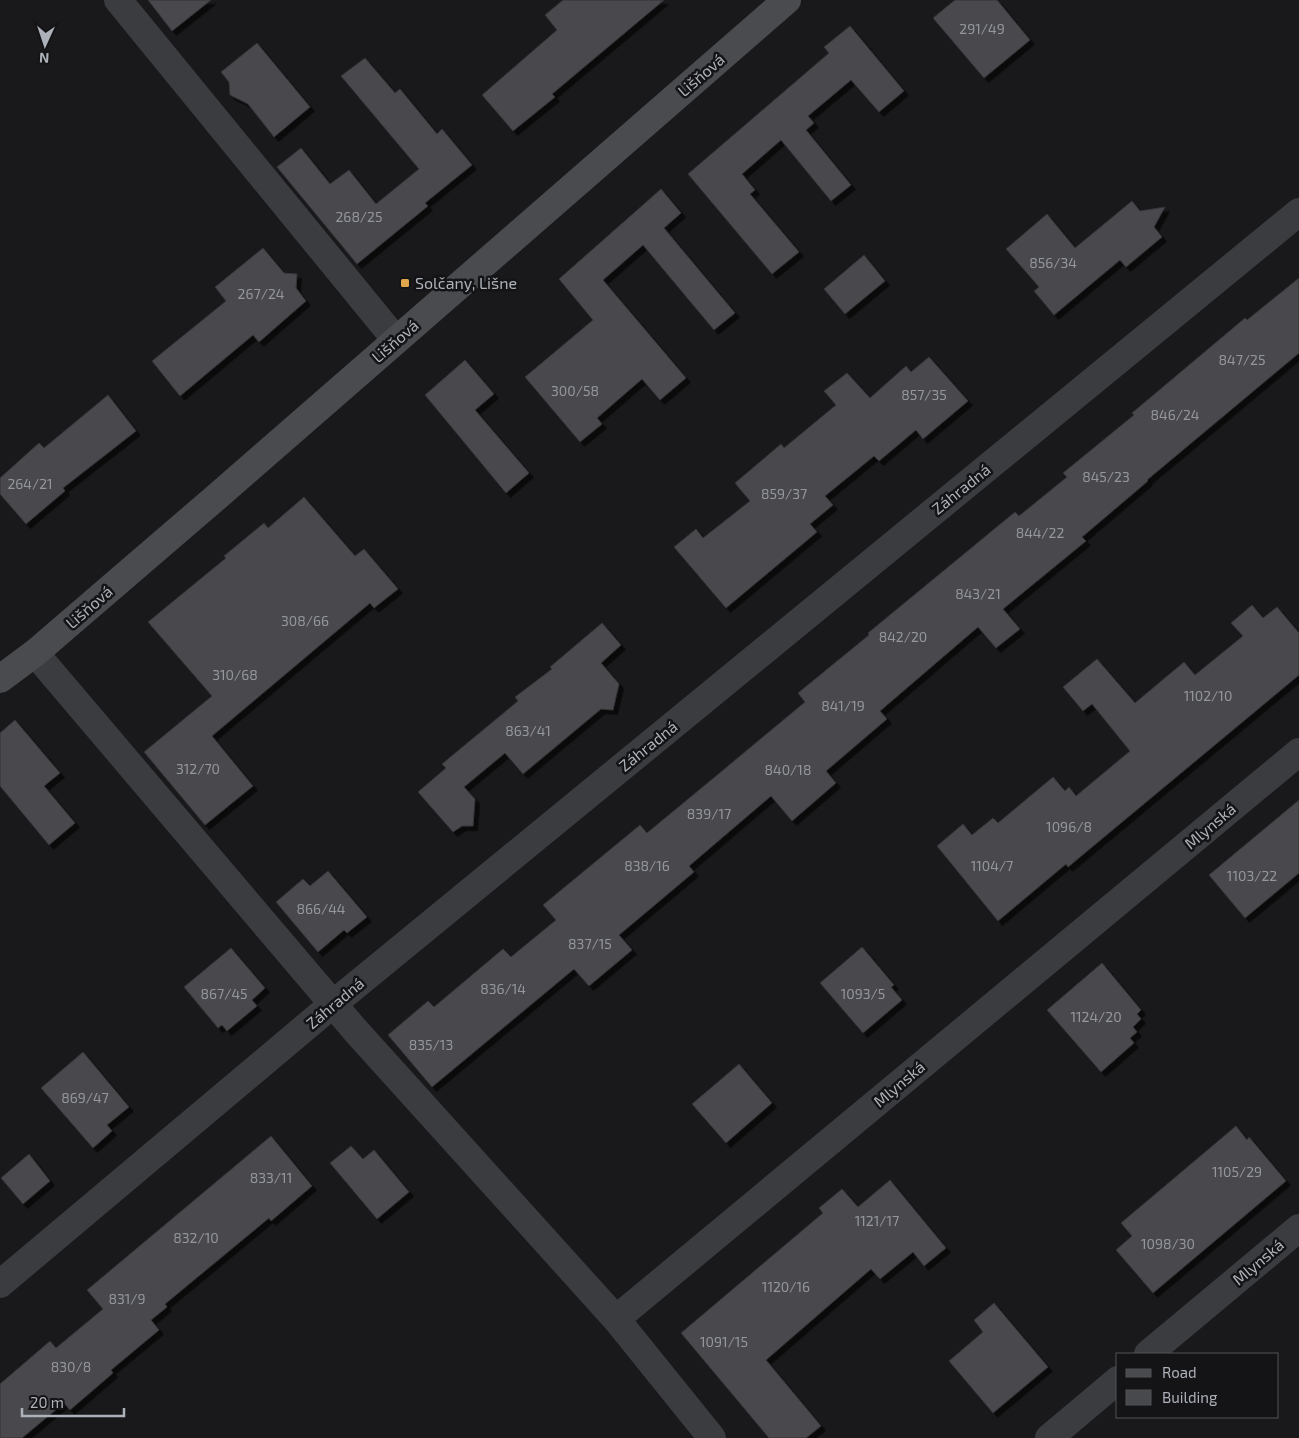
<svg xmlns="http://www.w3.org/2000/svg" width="1299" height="1438" viewBox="0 0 1299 1438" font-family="'Exo 2',sans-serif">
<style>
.building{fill:#48494d;stroke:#333437;filter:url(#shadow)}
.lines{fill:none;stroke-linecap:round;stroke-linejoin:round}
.minor{stroke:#3b3c40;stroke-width:28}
.secondary{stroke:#494b4f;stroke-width:28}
.poi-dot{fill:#e0a64c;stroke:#141416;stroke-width:2}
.labels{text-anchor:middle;stroke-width:5;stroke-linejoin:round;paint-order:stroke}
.number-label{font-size:14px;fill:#94979e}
.street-label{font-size:16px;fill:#adb1b9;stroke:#141416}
.poi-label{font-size:16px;fill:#adb1b9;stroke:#141416;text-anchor:start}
</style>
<defs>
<filter id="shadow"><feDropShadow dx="4.5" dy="4.5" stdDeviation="0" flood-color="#0009"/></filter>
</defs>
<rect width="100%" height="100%" fill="#19191b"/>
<path class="building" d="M148 0H211L172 31Z
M563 0H664L552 94 555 97 513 131 482 95 557 30 545 15Z
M955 0H997L1030 40 984 78 933 18Z
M850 26 904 91 879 112 851 80 808 116 814 123 806 130 851 185 831 201 781 140 742 174 755 190 750 194 799 252 772 274 688 174 829 53 824 47Z
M257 43 310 107 274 137 248 104 230 95 229 82 221 72Z
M365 58 395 93 400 89 437 134 442 129 472 165 425 203 428 206 357 264 277 167 301 148 330 184 349 170 376 204 419 169 341 76Z
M661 189 681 213 664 228 735 313 714 330 643 245 603 280 686 378 660 400 642 379 597 418 602 424 580 442 525 377 593 320 559 279Z
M1132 201 1140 211 1165 207 1154 227 1162 237 1126 267 1120 260 1054 315 1034 291 1039 287 1006 249 1047 214 1075 248Z
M263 248 284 273 297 274 296 288 306 301 259 342 253 335 180 396 152 361 226 301 215 287Z
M864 255 885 281 845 314 824 289Z
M1299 278V353L1147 480 1148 481 1082 537 1086 541 1003 609 1020 629 996 648 978 627 880 711 887 719 826 771 836 783 792 821 771 796 689 866 694 872 619 935 632 950 589 986 574 969 432 1087 388 1035 428 1001 434 1007 503 949 511 957 556 920 543 905 640 825 647 833 716 776 805 702 798 693 869 635 868 633 1015 512 1019 516 1067 477 1063 473 1134 415 1132 413 1245 318 1247 320Z
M929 357 968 401 923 439 916 430 879 461 874 456 825 496 833 505 810 524 817 532 726 608 674 547 696 529 703 538 750 501 735 483 781 444 784 448 836 405 824 391 847 373 870 398 906 366 911 372Z
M465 360 494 394 475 410 529 473 506 493 425 395Z
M108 395 136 431 63 488 65 491 26 524 0 494V478L39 443 44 448Z
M304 497 355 556 364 549 398 589 374 608 370 603 212 736 253 786 205 825 144 752 212 696 148 622 226 558 224 556 264 523 268 528Z
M1252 605 1263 618 1277 607 1299 633V675L1068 867 1066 864 998 921 937 846 963 824 972 835 993 818 998 823 1053 777 1065 791 1069 787 1076 796 1130 751 1092 704 1083 711 1063 687 1097 659 1135 703 1184 662 1195 675 1243 636 1231 623Z
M602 623 621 645 601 663 619 684 613 710 601 709 523 774 505 753 464 787 475 799 473 826H462L453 832 418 792 446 768 442 764 518 701 515 697 552 669 550 667Z
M15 720 60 773 44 786 75 823 49 845 0 786V733Z
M1299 800V873L1245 918 1209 875Z
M328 871 367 917 347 933 344 930 318 952 276 902 303 879 310 886Z
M862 947 894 985 891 987 902 1000 863 1033 820 983Z
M231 948 265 988 252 1000 257 1006 227 1031 222 1025 218 1028 184 987Z
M1102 963 1141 1010 1137 1014 1141 1019 1133 1027 1137 1032 1130 1038 1134 1043 1101 1072 1047 1010Z
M83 1052 129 1107 107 1125 112 1131 93 1148 41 1088Z
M739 1064 772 1103 726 1143 692 1104Z
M1236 1126 1247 1140 1249 1137 1286 1181 1153 1293 1116 1250 1132 1236 1121 1223Z
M271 1136 312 1186 271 1221 269 1218 165 1304 167 1307 151 1320 159 1330 111 1370 113 1373 70 1410 64 1403 22 1438H0V1384L50 1341 56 1348 103 1309 87 1290Z
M351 1146 363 1159 374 1150 409 1192 377 1219 330 1163Z
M29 1154 50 1181 23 1204 1 1178Z
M890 1180 946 1248 924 1266 913 1252 880 1279 871 1269 766 1360 821 1426 806 1438H769L681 1333 823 1213 819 1208 842 1189 858 1207Z
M994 1303 1048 1367 993 1413 949 1361 983 1332 974 1320Z"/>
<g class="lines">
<path class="minor" d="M118 0 396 340
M35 653 355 1030 616 1319
M0 1284 333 1004 1299 212
M1148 1354 1299 1228
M712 1438 616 1319 1299 752
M1049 1438 1118 1380"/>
<path class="secondary" d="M0 679 35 653 213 500 787 0"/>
</g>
<rect class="poi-dot" x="400" y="278" width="10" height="10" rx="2.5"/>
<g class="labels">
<g class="number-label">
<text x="982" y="34">291/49</text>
<text x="359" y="222">268/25</text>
<text x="1053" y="268">856/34</text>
<text x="261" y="299">267/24</text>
<text x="1242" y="365">847/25</text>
<text x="575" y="396">300/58</text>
<text x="924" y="400">857/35</text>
<text x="1175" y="420">846/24</text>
<text x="1106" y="482">845/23</text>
<text x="30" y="489">264/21</text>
<text x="784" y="499">859/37</text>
<text x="1040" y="538">844/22</text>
<text x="978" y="599">843/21</text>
<text x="305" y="626">308/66</text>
<text x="903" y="642">842/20</text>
<text x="235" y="680">310/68</text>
<text x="1208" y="701">1102/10</text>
<text x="843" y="711">841/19</text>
<text x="528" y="736">863/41</text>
<text x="198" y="774">312/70</text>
<text x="788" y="775">840/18</text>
<text x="709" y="819">839/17</text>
<text x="1069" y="832">1096/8</text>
<text x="647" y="871">838/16</text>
<text x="992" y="871">1104/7</text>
<text x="1252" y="881">1103/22</text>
<text x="321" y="914">866/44</text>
<text x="590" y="949">837/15</text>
<text x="503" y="994">836/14</text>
<text x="224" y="999">867/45</text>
<text x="863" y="999">1093/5</text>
<text x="1096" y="1022">1124/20</text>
<text x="431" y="1050">835/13</text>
<text x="85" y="1103">869/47</text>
<text x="1237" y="1177">1105/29</text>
<text x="271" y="1183">833/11</text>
<text x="877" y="1226">1121/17</text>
<text x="196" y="1243">832/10</text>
<text x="1168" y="1249">1098/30</text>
<text x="786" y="1292">1120/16</text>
<text x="127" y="1304">831/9</text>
<text x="724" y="1347">1091/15</text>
<text x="71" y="1372">830/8</text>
</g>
<g class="street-label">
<text transform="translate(701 75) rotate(-41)" y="6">Lišňová</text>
<text transform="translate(395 341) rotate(-41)" y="6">Lišňová</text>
<text transform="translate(961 489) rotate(-39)" y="6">Záhradná</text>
<text transform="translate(89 607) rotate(-41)" y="6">Lišňová</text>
<text transform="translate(648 746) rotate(-39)" y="6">Záhradná</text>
<text transform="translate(1210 826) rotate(-40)" y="6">Mlynská</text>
<text transform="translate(335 1003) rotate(-40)" y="6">Záhradná</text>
<text transform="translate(899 1084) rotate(-40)" y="6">Mlynská</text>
<text transform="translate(1258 1262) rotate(-40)" y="6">Mlynská</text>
</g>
<g class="poi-label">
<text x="415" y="289">Solčany, Lišne</text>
</g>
</g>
<rect x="1116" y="1353" width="162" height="65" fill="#141416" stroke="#515357"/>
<rect x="1126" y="1369" width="25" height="8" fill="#494b4f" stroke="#515357"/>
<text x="1162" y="1378" font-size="15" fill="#adb1b9">Road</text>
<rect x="1126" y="1390" width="25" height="15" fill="#48494d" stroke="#515357"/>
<text x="1162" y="1403" font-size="15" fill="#adb1b9">Building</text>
<g transform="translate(45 45) rotate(183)" stroke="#141416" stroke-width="4" paint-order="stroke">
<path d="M0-4L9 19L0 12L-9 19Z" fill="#adb1b9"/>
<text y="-8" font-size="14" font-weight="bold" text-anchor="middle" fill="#adb1b9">N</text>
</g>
<path d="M22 1408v8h102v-8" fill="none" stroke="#adb1b9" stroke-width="2.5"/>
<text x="30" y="1408" font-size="15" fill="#adb1b9" stroke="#141416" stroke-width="4" paint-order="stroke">20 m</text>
</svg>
